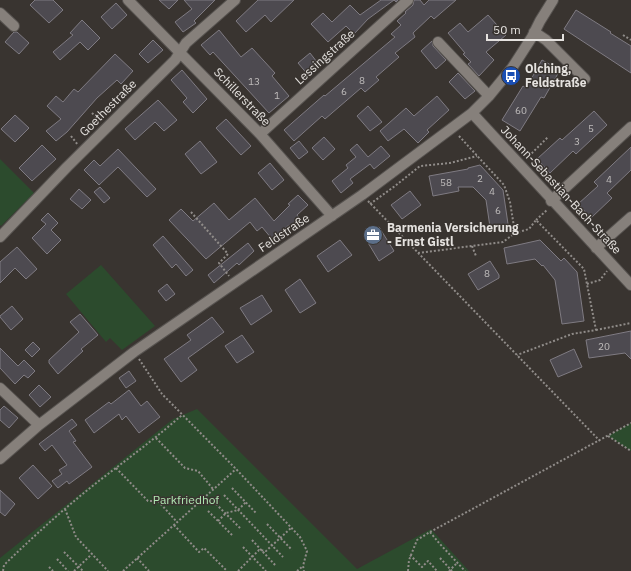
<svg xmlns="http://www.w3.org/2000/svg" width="631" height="571" viewBox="0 0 631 571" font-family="'IBM Plex Sans',sans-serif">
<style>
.green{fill:#2c4b2d}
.building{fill:#4d4a50;stroke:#7f7b82}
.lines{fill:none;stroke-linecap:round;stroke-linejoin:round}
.minor-casing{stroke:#575350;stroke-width:12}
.path{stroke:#908c89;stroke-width:2;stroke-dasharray:2 2;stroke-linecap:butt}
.minor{stroke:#86807b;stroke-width:10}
.labels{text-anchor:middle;stroke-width:3;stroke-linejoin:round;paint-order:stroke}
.number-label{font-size:10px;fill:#bfbcbb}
.street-label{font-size:12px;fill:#e5e2df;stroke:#393430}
.poi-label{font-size:12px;font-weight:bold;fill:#e5e2df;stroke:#393430;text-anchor:start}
.park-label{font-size:12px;fill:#afe7b1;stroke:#393430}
</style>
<rect width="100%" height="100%" fill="#393430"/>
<path class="green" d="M0 159 34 193 1 226 0 225Z
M101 265 155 326 122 350 110 338 106 342 66 294Z
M197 409 357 569 431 529 469 571H0V558L173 419Z
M631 423V451L608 436Z"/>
<path class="building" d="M35 0H53L63 10 49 23 30 5Z
M159 0H178L169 9Z
M184 0H215L194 21 196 23 183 32 175 22 192 9Z
M258 0H294L271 22 265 15 246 32 236 21Z
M381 0H398L396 2 394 0 368 19 354 34 346 26 328 42 311 24 323 13 332 22 350 5 360 15Z
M414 0H420L424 5 429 0H456L434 19 431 16 413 33 415 37 395 53 399 57 376 77 379 80 365 92 361 88 325 119 322 116 294 141 284 130 324 95 325 96 395 37 391 34 401 25 397 21 406 13 405 12 413 5Z
M116 3 127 15 112 29 101 17Z
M576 10 611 32 610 33 631 46V73L564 29Z
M488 15 506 35 486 52 494 60 479 76 468 64 471 62 463 54 465 53 448 33 460 23 468 32Z
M82 20 100 38 88 50 80 42 60 60 53 52 73 35 70 33Z
M219 30 241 57 252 48 275 73 272 76 289 96 269 113 213 52 210 55 201 45Z
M14 32H17L29 43 19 54 5 42Z
M153 40 163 50 148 63 139 54Z
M432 41 433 46 446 60 436 69 421 51Z
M310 53 320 66 309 76 298 63Z
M115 54 133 71 121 84 117 80 97 98 67 132 56 141 46 131 61 119 47 106 56 96 63 102 74 89 78 92Z
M542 60 560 70 544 98 541 97 520 131 502 120 523 86 526 88Z
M182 70 207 99 193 113 183 102 187 98 171 80Z
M458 73 475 91 465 99 449 82Z
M437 96 449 110 427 130 429 132 418 143 404 129 388 141 380 131 406 108 414 116Z
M158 100 177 120 164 131 155 122 135 140 125 129Z
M368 106 382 122 370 131 357 116Z
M594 111 607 125 576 154 573 151 550 173 537 159 560 138 562 140Z
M15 115 29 128 15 142 1 129Z
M226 119 251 146 241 155 216 128Z
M324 137 335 149 323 160 312 148Z
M200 141 217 162 201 174 185 154Z
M299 141 308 152 299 159 290 148Z
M357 144 368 157 381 146 390 156 374 169 370 164 350 179 353 183 341 193 332 181 348 168 346 165 356 157 350 150Z
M42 145 56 159 32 181 19 168Z
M631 147V170L607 193 612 198 591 218 578 204 598 186 594 182Z
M118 149 156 189 147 197 118 167 99 185 84 170 94 160 100 166Z
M270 163 284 180 272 190 258 173Z
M480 165 503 190 508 224 490 227 486 200 473 187H458L459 191 433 196 429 176 468 169V168Z
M100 187 110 198 104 203 94 192Z
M79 189 91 200 82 209 70 199Z
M410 191 421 205 402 219 391 205Z
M298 195 308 205 297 215 299 218 290 227 289 225 272 239 262 227 257 231 250 222 206 259 169 220 181 209 193 221 214 203 229 220 255 198 274 221 290 205 288 204Z
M48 213 58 223 51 230 61 240 47 254 32 238 46 224 41 220Z
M379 227 394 251 379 261 364 236Z
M163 236 193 270 186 276 176 264 172 268 153 245Z
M340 240 352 255 328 272 317 256Z
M540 240 561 261 564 258 577 272 584 321 562 324 555 280 543 265 542 266 535 259 507 264 504 248Z
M248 243 254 251 239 265 237 263 214 283 208 275Z
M17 247 37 269 26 279 15 268 0 283V262Z
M490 261 499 275V278L478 290 468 274Z
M300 279 316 303 300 313 285 290Z
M167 284 175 294 166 301 158 291Z
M262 295 272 311 251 325 240 308Z
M12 306 23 319 11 330 0 317V316Z
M80 314 98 335 81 349 83 351 58 374 49 363V360L79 332 70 322Z
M212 317 224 332 188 358 197 370 181 382 164 359 191 340 187 335Z
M631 331V359L625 353 589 358 586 340Z
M242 335 254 352 237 363 225 346Z
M33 342 40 349 32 357 25 350Z
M0 348 18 366 24 360 35 371 28 378 24 375 15 384 0 368Z
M574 349 582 367 558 377 550 360Z
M129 371 136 381 126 388 119 378Z
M39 385 51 397 40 407 29 395Z
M129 390 141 406 147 401 160 417 139 433 126 416 122 420 119 414 94 433 85 420 109 402 111 404Z
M4 406 18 418 9 428 0 420V410Z
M72 419 77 425 69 431 76 441 73 442 92 467 69 484 67 481 58 488 52 481 62 474 59 470 67 465 52 445 45 451 39 444Z
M33 465 52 486 38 499 19 478Z
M0 490 15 504 5 516 0 512Z"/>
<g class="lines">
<g class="minor-casing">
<path id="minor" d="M128 0 260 134 332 216
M0 13 14 26
M534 32 546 40 585 79
M438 42 489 96
M472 113 631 285
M260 134 408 0
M551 201 631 127
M0 237 67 167 175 60 186 43 235 0
M596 248 631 217
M0 388 39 425
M0 459 39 425 134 352 362 195 472 113 489 96 512 68 532 37 540 21 553 0"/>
</g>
<path class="path" d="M623 35 631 40
M92 113 100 121
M71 136 78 145
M459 136 504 185 510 202 515 233
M526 159 548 137
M368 201 600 441
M370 204 395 186 420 166 450 163 477 156
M191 212 228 254 219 263 229 276
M536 220 547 210
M472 246 476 256
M418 253 503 242 515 233 529 229 536 220 584 269 596 330 572 334 517 355
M587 284 600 280 607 271
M596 330 631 323
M139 359 162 394 236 469 300 537 307 551 303 566 304 571
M608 436 631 451
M156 438 185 468 198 471 213 489
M116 468 148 501H158L177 522
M232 488 256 513
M224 495 283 557
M216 504 241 529
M65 509 76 537 108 571
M208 511 233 536
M218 521 226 513 238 510 246 502
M267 524 292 550
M174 525 199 552 204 548 227 571
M430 532 631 423
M252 540 276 566
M243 547 266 571
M64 552 83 571
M410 555 422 567 428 561 437 571
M137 558 149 571
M440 558 452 571
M57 559 68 571
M49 567 53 571
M3 571 4 565C37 533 71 502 108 474 133 455 158 436 182 415
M74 571 92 554
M123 571 236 469
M238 571 259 550 266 551 291 528
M297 571 303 566
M408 571 409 560 417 540 430 532 439 543 465 571
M449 571 457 563"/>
<use href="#minor" class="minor"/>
</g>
<defs>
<g id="bus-disc" transform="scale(1)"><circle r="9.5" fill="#1a4fb4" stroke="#393430"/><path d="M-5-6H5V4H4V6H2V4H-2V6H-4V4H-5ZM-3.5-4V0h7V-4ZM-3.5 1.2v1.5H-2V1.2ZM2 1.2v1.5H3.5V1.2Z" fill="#fff"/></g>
<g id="office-disc" transform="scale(1)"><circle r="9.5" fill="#5c6f8a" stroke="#393430"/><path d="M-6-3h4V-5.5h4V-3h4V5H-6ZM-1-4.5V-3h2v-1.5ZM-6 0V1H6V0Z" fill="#fff"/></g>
</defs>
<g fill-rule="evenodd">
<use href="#bus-disc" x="511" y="76"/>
<use href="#office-disc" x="373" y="235"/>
</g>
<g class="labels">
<g class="number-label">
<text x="362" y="84">8</text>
<text x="254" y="85">13</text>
<text x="344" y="95">6</text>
<text x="277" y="99">1</text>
<text x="521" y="114">60</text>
<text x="591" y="132">5</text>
<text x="577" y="145">3</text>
<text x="480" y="182">2</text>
<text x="609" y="183">4</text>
<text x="446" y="186">58</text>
<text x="492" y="195">4</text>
<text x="498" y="214">6</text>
<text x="487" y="277">8</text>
<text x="604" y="350">20</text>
</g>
<g class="street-label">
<text transform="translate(325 57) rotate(-42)" y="4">Lessingstraße</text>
<text transform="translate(242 97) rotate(46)" y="4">Schillerstraße</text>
<text transform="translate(108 108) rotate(-45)" y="4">Goethestraße</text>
<text transform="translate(561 190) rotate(47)" y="4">Johann-Sebastian-Bach-Straße</text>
<text transform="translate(284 233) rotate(-34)" y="4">Feldstraße</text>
</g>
<g class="poi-label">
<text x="525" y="73">Olching,<tspan x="525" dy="14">Feldstraße</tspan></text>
<text x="387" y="232">Barmenia Versicherung<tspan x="387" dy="14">- Ernst Gistl</tspan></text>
</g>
<g class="park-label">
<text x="186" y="504">Parkfriedhof</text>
</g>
</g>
<path d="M487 34v6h76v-6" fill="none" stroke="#e5e2df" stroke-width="2"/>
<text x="493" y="34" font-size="12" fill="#e5e2df" stroke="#393430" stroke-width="3" paint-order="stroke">50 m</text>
</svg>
